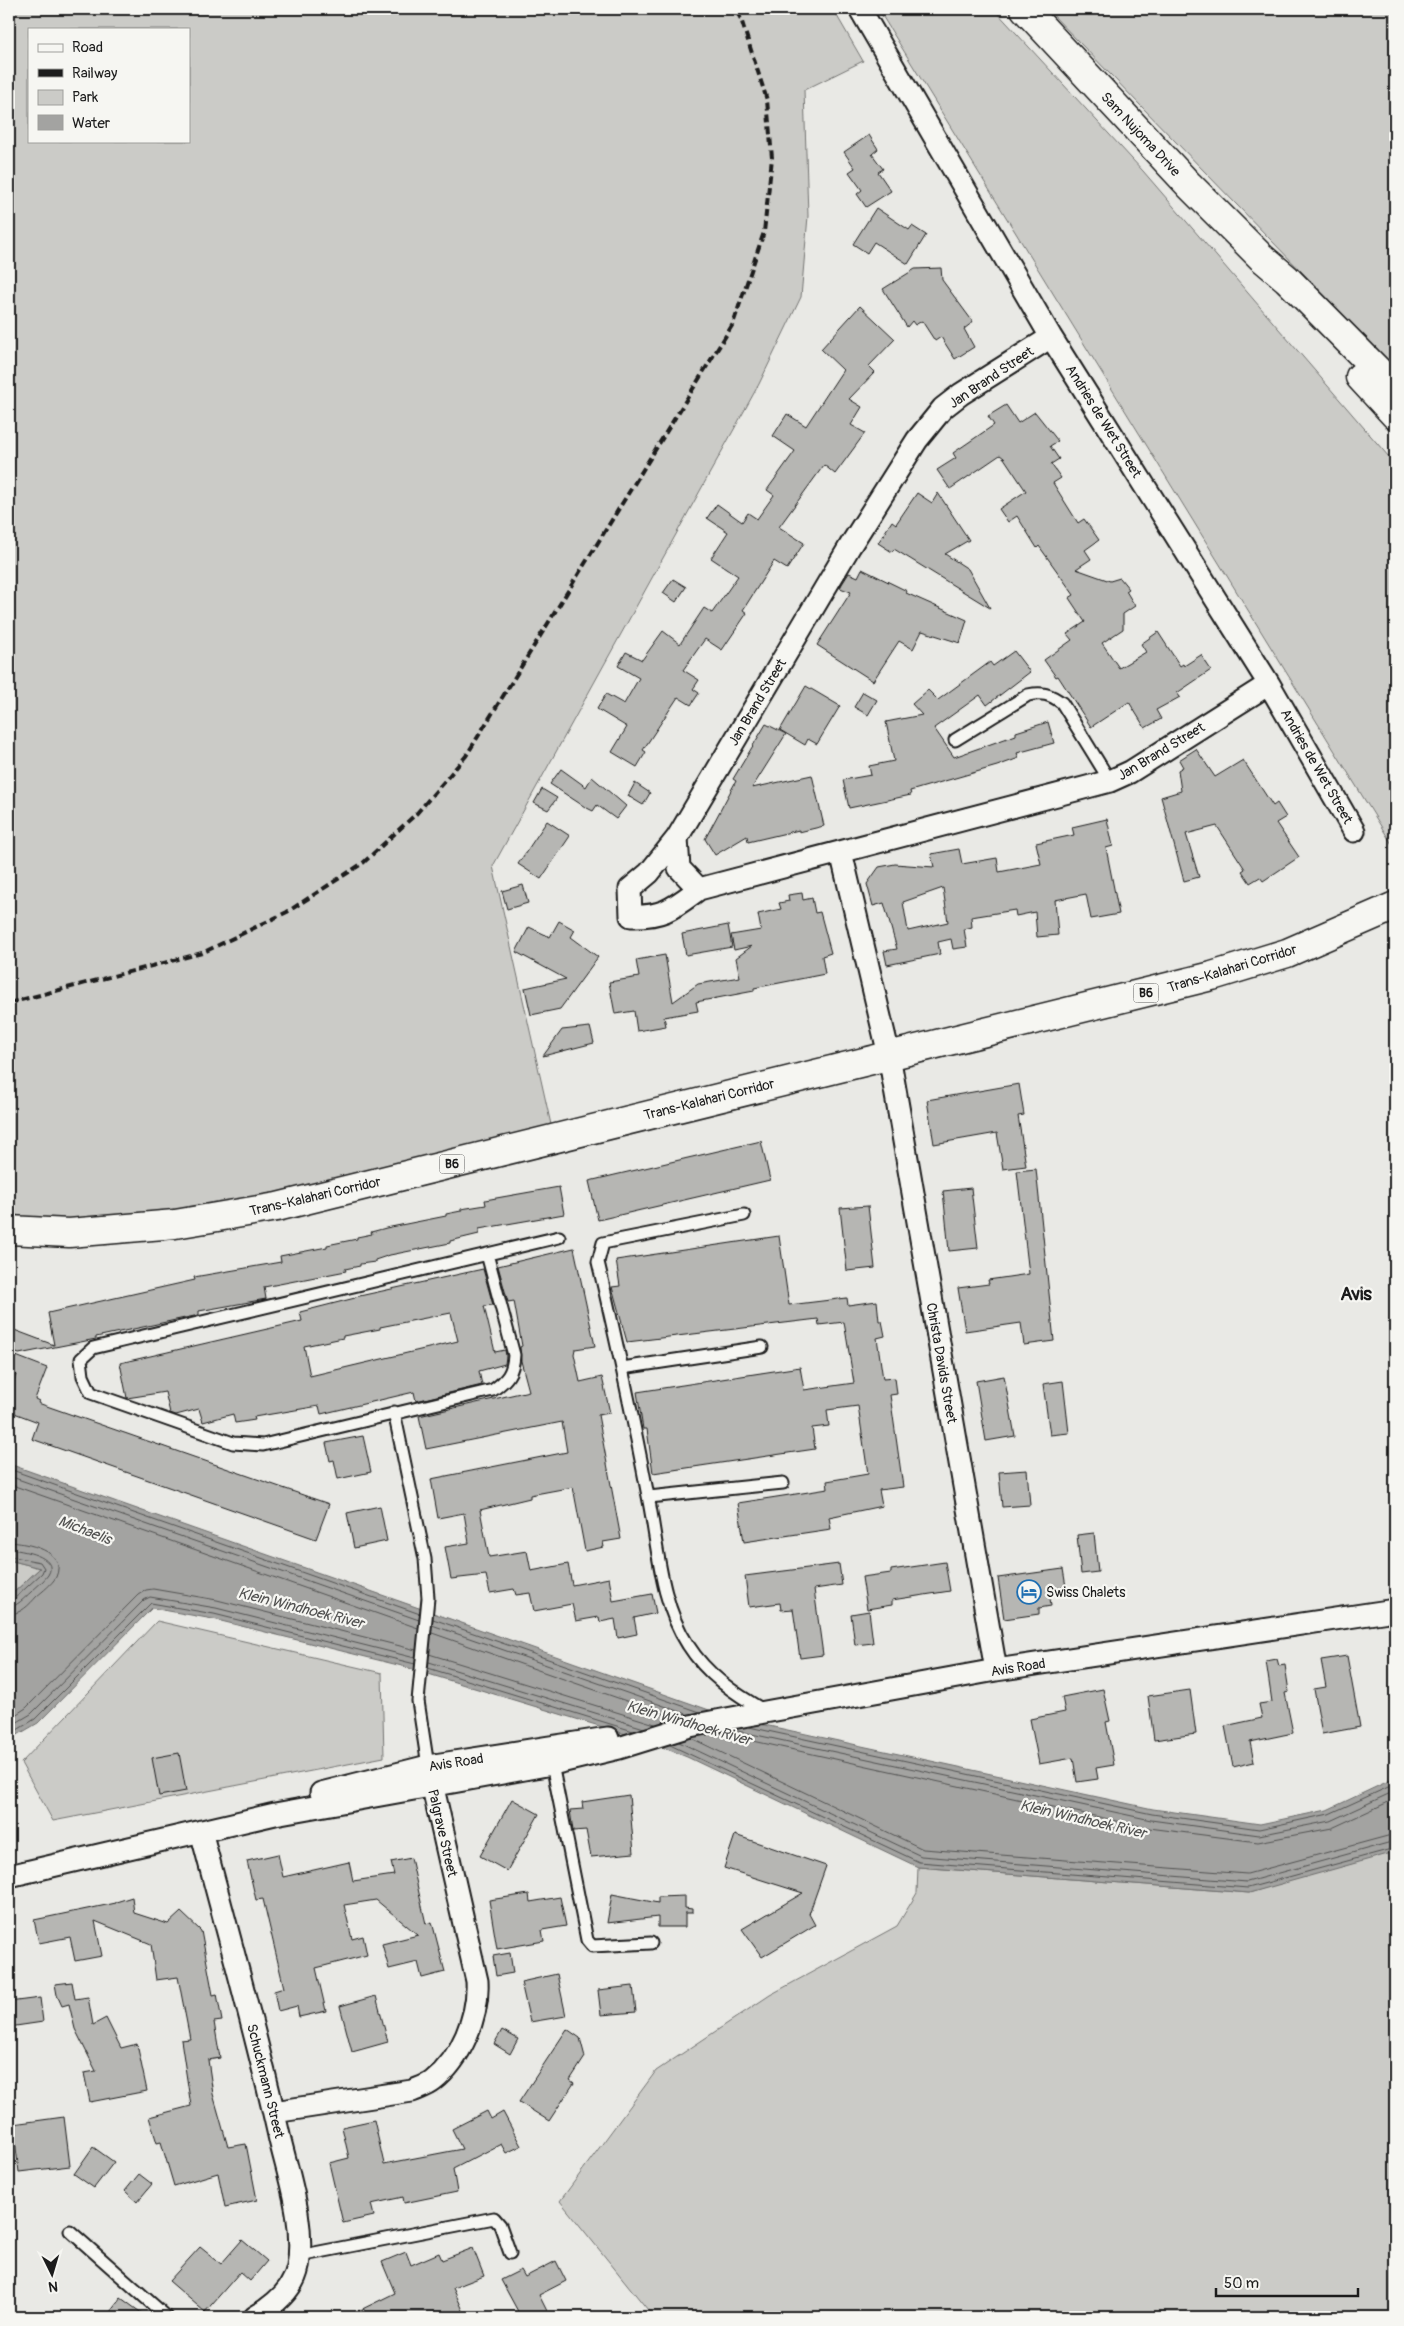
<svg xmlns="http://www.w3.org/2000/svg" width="1404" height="2326" viewBox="0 0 1404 2326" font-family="Pangolin,sans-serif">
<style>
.green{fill:#cbcbc7;stroke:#747472;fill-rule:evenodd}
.water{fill:#a3a3a1;stroke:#6d6d6c}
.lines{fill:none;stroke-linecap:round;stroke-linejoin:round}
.shore{stroke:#525251;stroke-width:1}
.building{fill:#b6b6b3;stroke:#1c1c1c;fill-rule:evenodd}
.lane-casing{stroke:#1c1c1c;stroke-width:15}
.street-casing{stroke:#1c1c1c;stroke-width:25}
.primary-casing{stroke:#1c1c1c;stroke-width:31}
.highway-casing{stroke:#1c1c1c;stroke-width:31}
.lane{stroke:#f6f6f2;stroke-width:11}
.street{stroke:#f6f6f2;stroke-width:21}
.primary{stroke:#f6f6f2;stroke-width:28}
.highway{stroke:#f6f6f2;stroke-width:28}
.rail{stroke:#1c1c1c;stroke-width:4;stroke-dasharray:8 4;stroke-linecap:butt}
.labels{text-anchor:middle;stroke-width:4.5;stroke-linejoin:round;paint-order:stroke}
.shield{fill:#f6f6f2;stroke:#5d5d5c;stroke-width:1}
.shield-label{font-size:12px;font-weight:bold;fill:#1c1c1c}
.street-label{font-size:14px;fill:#1c1c1c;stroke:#f6f6f2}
.poi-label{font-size:14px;fill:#1c1c1c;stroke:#f6f6f2;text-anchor:start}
.water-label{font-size:15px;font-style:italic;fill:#525251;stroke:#f6f6f2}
.district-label{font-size:19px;font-weight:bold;fill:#1c1c1c;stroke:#f6f6f2}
</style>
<rect width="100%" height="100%" fill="#e9e9e5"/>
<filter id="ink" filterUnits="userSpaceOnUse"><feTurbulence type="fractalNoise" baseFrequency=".02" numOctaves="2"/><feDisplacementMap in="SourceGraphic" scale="10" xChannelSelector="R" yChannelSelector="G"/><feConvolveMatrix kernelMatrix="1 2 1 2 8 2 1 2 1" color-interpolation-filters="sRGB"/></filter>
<g filter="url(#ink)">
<path class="green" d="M9 9H833L863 61 804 90 808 216 801 297 759 384 493 866 554 1138 175 1224 9 1230ZM29 29H189V141H29Z
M878 9H994L1143 171 1395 464V849Z
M1047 9H1395V368Z
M9 1560 40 1568 9 1597Z
M157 1621 382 1673 384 1757 53 1821 21 1763Z
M1395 1848V2317H646L652 2315 560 2201 656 2071 770 1995 897 1926 917 1893 918 1867 1249 1893Z"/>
<path class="water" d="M9 1464 732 1718 1153 1809 1260 1824 1327 1810 1395 1778V1852L1249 1893 918 1867 687 1757 642 1739 402 1666 213 1619 152 1608 38 1723 9 1740V1597L40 1568 9 1560Z"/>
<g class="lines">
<path class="shore" d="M9 1469 420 1614
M9 1476 419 1620
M9 1484 418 1628
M9 1542C26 1543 68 1550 56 1577 52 1584 43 1591 37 1596 29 1605 21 1614 9 1614
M9 1549C20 1550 60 1556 48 1575 44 1581 36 1587 31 1592 24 1598 18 1606 9 1607
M9 1556 40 1562 44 1568 42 1573 14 1599 9 1601
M433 1619 700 1712
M432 1625 687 1714
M432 1633 675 1718
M429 1654 655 1724
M429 1662 644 1728
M428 1668 633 1731
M9 1719 26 1708 138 1595 146 1590 153 1589 217 1600 416 1650
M9 1727 31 1714 144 1600 150 1597 216 1608 415 1658
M749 1727 1152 1814 1259 1829 1329 1814 1395 1784
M733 1730 1151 1820 1259 1835 1330 1821 1395 1791
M717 1733 1149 1828 1258 1842 1332 1828 1395 1799
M9 1735 35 1719 151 1603 214 1614 415 1664
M691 1738 923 1849 1247 1874 1395 1834
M679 1742 921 1856 1247 1882 1395 1841
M670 1745 919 1862 1248 1888 1395 1848"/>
</g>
<path class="building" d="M869 135 878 149 872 154 883 169 878 172 891 191 866 207 857 194 862 190 849 172 855 168 844 152Z
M876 208 909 230 912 226 926 235 908 264 874 242 867 253 853 244Z
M941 268 942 280 973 322 964 329 974 347 955 359 941 337 935 341 922 321 915 325 912 321 907 327 883 289 915 269Z
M860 306 895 339 869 366 875 372 849 399 862 407 851 425 865 433 835 474 824 465 779 527 804 543 787 569 774 561 743 610 747 613 722 650 705 639 683 670 699 680 693 689 699 693 691 705 678 697 643 750 646 752 637 767 612 752 627 727 597 709 606 694 624 704 639 678 618 666 626 652 642 660 663 631 680 644 704 608 712 613 738 576 711 558 728 532 707 518 717 504 742 522 748 513 757 519 774 495 767 490 795 451 773 436 787 414 806 426 843 370 821 349Z
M1006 405 1018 423 1035 412 1058 441 1050 446 1059 459 1051 464 1061 478 1053 483 1078 523 1084 519 1099 540 1085 550 1091 559 1076 569 1110 581 1120 578 1129 589 1126 591 1135 606 1123 614V629L1102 643 1119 668 1146 652 1141 644 1158 632 1180 666 1183 664 1184 666 1201 655 1211 670 1177 693 1180 697 1156 710 1161 719 1145 728 1129 702 1091 727 1058 676 1056 677 1044 660 1072 640 1067 634 1085 622 1069 598 1074 595 1039 546 1037 548 1017 516 1008 522 999 509 1026 491 1004 458 1000 455 950 489 937 470 956 458 953 453 994 425 988 416Z
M917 493 932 503 938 493 969 540 945 554 968 569 990 608 894 549 892 552 878 543 892 521 896 524Z
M862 569 907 591 906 593 967 620 960 643 922 631 913 649 899 641 873 681 817 645 851 592 840 588 842 584 849 573 858 577Z
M673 579 686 587 676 602 663 593Z
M1014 651 1030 672 987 705 980 695 934 728 954 757 1016 735V732L1048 722 1054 743 1017 753 1019 758 997 766 910 791 911 795 849 808 843 780 871 775 869 766 894 761 886 722 922 715 912 704 928 690 938 700 990 662 993 666Z
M806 686 840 706 817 744 808 739 805 745 780 730Z
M863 692 877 700 868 715 854 707Z
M766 724 786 734 752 788 812 775 824 826 799 832V830L748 842 747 836 715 855 705 839 736 781 733 779Z
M1196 749 1215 777 1243 760 1273 806 1277 803 1286 817 1276 823 1299 857 1263 881 1260 877 1250 883 1242 871 1245 869 1217 826 1186 834 1199 877 1184 881 1161 797 1181 791 1178 770 1183 767 1179 760Z
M561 769 586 787 592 777 626 806 616 819 597 805 593 811 585 807 550 784Z
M635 783 650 793 643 805 628 796Z
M542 789 557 798 548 810 534 803Z
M1107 819 1113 846 1106 848 1119 914 1091 919 1086 894 1055 900 1058 935 1037 937 1035 912 1016 916 1015 910 971 917 972 927 964 929 967 947 953 949 951 939 938 942 940 954 887 965 884 951 897 949 884 903 873 906 867 884 879 867 895 864 934 867 931 854 959 849 962 864 997 858 999 872 1041 864 1036 843 1074 835 1072 827ZM943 888 948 922 908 931 903 902Z
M547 821 570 836 541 879 518 864Z
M523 885 528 903 507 909 502 891Z
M802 893 803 900 812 898 815 913 820 912 831 953 822 956 825 974 754 988V991L696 1002 698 1011 664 1017 666 1026 637 1031 634 1011 615 1014 609 982 639 977 636 960 665 955 673 1002 698 984 740 977 736 958 752 946 734 950 731 935 761 930 758 914 781 909 779 903 789 901 788 895Z
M559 921 575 930 571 937 598 957 560 1009 531 1015 525 988 566 979 516 952 529 927 550 937Z
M728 925 732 947 686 955 682 934Z
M590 1027 594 1043 543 1056 562 1030Z
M1019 1084 1024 1115 1018 1116 1026 1166 1003 1169 997 1133 934 1144 927 1100Z
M761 1141 770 1180 598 1220 589 1181Z
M1036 1169 1054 1341 1024 1345 1021 1323 965 1331 958 1288 989 1284 988 1280 1029 1274 1017 1171Z
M559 1187 564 1214 479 1229V1234L450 1241V1243L390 1255 375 1260V1262L360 1264V1266L345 1269 346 1271 264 1287 266 1299 199 1311V1315L96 1337V1339L19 1354 9 1350V1328L54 1345 48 1313 195 1280 194 1277 281 1262 280 1256 327 1247V1245L357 1239V1237L372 1234 371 1232 386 1228 446 1216V1214L461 1211V1209L486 1205 485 1200Z
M971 1188 978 1248 949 1251 943 1191Z
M868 1206 875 1268 847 1271 840 1208Z
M779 1236 789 1305 847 1298 848 1305 877 1301 879 1321H882L885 1336 877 1338 883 1379 895 1378 897 1394 890 1395 903 1487 879 1490 882 1506 829 1517 831 1529 744 1542 738 1503 828 1489 827 1481 868 1474 858 1406 827 1410 829 1426 812 1428 815 1449 653 1473 647 1429H643L637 1392 800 1367 804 1390 854 1383 844 1322 819 1325 818 1319 627 1342 612 1287 620 1286 616 1260Z
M574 1248 595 1346 575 1349 574 1354 580 1382 602 1377 610 1413 598 1415 621 1539 603 1542 604 1547 585 1551 573 1487 530 1495V1498L480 1510 489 1557 527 1551 531 1571 568 1564 572 1585 609 1578 613 1601 652 1594 656 1613 634 1618 637 1634 618 1638 615 1619 600 1622 599 1617 576 1621 572 1604 534 1611 530 1593 516 1595 514 1589 490 1593 486 1575 451 1579 445 1547 469 1543 464 1513 438 1518 431 1479 567 1452 562 1422 426 1449 419 1416 529 1391 521 1361 520 1347 522 1346 514 1301 508 1302 498 1266Z
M483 1269 493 1305 484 1306 495 1352 505 1350 506 1356 505 1364 479 1371 482 1385 416 1401 414 1392 321 1414 319 1406 254 1417 255 1420 235 1423 233 1414 203 1422 199 1409 176 1415 170 1413 165 1392 127 1398 120 1363 302 1321 300 1312 355 1298V1297ZM451 1313 458 1341 310 1376 304 1346 343 1338V1336L380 1329V1327Z
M16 1356 47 1368 35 1399 39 1401 38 1403 329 1504 316 1539 32 1439 38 1422 9 1411V1394L16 1375 9 1372Z
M1004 1376 1015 1436 986 1441 976 1381Z
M1063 1381 1069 1433 1050 1435 1043 1384Z
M363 1436 371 1472 338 1479 334 1460 330 1461 326 1443Z
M1027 1470 1030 1505 1002 1507 999 1472Z
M380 1506 387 1541 354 1548 347 1513Z
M1094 1533 1098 1572 1081 1574 1077 1535Z
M945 1562 950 1591 892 1600V1605L867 1609 862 1577 891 1573V1570Z
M839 1564 842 1585 814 1589 823 1655 800 1658 793 1609 781 1610 780 1603 749 1607 745 1576Z
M1063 1569 1066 1587 1049 1590 1051 1606 1039 1608V1614L1004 1619 998 1578Z
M869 1611 873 1643 855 1645 851 1614Z
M1347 1656 1360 1727 1322 1734 1314 1689 1326 1687 1321 1660Z
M1277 1659 1279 1666 1285 1665 1289 1692 1285 1693 1293 1733 1250 1742 1254 1762 1233 1767 1225 1726 1262 1718 1259 1704 1272 1702 1266 1661Z
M1103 1689 1110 1721 1106 1722 1114 1765 1096 1768 1098 1779 1077 1782 1073 1758 1039 1764 1030 1719 1065 1712 1062 1697Z
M1190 1690 1196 1734 1154 1740 1148 1696Z
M179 1753 186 1791 159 1796 152 1758Z
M629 1795 634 1853 591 1857 586 1830 573 1831 570 1810 583 1809 582 1802Z
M512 1799 539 1814 507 1871 480 1856Z
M735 1835 826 1866 809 1914 815 1925 762 1957 742 1929 803 1893 724 1868Z
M278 1854 283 1877 349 1862 353 1881 394 1875 391 1862 411 1858 426 1924 432 1922 445 1972 422 1978 418 1962 389 1969 382 1944 418 1935 376 1900 344 1905 352 1939 363 1936 367 1955 316 1968 326 2011 299 2017 297 2006 278 2011 274 1991 284 1988 263 1899 256 1900 247 1861Z
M529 1894 530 1902 560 1897 566 1926 542 1930 544 1941 497 1949 489 1900Z
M612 1894 658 1903V1897L685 1896V1908L692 1909V1913H685V1927H658V1917L607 1923Z
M132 1897 134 1913 168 1924 181 1912 201 1931 213 1995 217 1994 222 2021 214 2022 220 2058 208 2060 213 2094 228 2147 246 2144 257 2200 225 2207 218 2173 174 2186 161 2142 157 2143 149 2117 191 2106 181 2040 190 2039 178 1977 156 1980 151 1944 95 1921 102 1956 75 1961 70 1937 39 1943 34 1920 116 1903V1902Z
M510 1953 513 1973 496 1976 493 1956Z
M557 1974 566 2016 530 2022 521 1982Z
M72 1982 75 1999 88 1997 93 2025 106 2018 121 2048 137 2044 147 2091 90 2102 84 2073 96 2071 75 2029 69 2004 62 2006 57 1995 55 1984Z
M633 1986 636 2012 601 2015 598 1990Z
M376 1996 388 2042 352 2052 340 2006Z
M40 1998 43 2022 9 2027V2002Z
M567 2029 580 2038 585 2057 570 2080 574 2083 549 2121 519 2102Z
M502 2030 518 2039 510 2054 494 2044Z
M487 2111 491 2119 503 2112 521 2146 506 2153 501 2144 453 2169 457 2192 404 2203 403 2197 371 2204 374 2216 343 2223 329 2163 349 2158 342 2127 374 2120 384 2164 462 2149 452 2129Z
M64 2117 70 2166 19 2172 13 2124Z
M93 2147 114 2162 94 2188 74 2174Z
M139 2174 152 2184 137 2202 125 2191Z
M242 2240 267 2261 250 2281 240 2272 205 2312 169 2281 200 2247 221 2264Z
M473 2248 484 2276 453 2288 466 2317H346L395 2293 382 2262 406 2252 411 2265 439 2253 442 2260Z
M556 2261 566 2281 539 2295 550 2317H521L501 2280 521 2270 525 2277Z
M121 2298 147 2317H106Z"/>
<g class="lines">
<g class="lane-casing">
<path id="lane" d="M955 740 1028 695C1042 692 1050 694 1062 703L1110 781
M744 1215 603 1243 598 1262C616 1339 633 1417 648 1496 658 1545 660 1603 688 1645 707 1675 735 1694 765 1711
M487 1254 514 1355C513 1373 507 1380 493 1390L263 1445 233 1443 91 1393 83 1376 81 1359 93 1348 559 1237
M622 1368 762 1347
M394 1412 425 1559 428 1598 418 1701 428 1766
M649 1497 783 1483
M552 1764 587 1940 592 1946 651 1943
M70 2231 167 2317
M299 2256 494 2218 500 2225 510 2253"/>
</g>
<g class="street-casing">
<path id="street" d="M860 9 1051 337 1269 684 1354 831
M1051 337 961 394 943 408 917 440 850 546 677 838 649 873 630 889 631 916C664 917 673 908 699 889L1110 781 1130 772 1269 684
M677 838 679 868 699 889
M841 852 889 1055 996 1670
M321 1793 428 1766 608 1738
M201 1831C228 1934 257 2036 280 2140 290 2181 305 2225 298 2267 294 2290 273 2306 255 2317
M9 1876 275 1814 552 1764 619 1748 690 1726 732 1718 996 1670 1395 1610
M274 2112 412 2091C419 2088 427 2086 433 2081 461 2059 479 2016 477 1981L428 1766"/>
</g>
<g class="primary-casing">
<path id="primary" d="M1025 9 1189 185 1261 257 1287 279 1395 388
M1360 377 1395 415"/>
</g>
<g class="highway-casing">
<path id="highway" d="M9 1230 69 1233 175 1224 277 1207 1212 976 1287 953 1395 906"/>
</g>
<use href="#lane" class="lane"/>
<use href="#street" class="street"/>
<use href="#primary" class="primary"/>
<use href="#highway" class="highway"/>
<path class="rail" d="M9 1003 202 953 287 912 363 863 417 813 466 756 733 324 764 232 772 158 767 100 741 19 735 9"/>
</g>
</g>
<defs>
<g id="hotel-ring" transform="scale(1.25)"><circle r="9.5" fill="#f6f6f2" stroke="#1f6fb2" stroke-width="1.5"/><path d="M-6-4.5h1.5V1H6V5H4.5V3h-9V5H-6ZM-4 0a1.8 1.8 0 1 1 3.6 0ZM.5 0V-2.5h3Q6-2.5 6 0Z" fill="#1f6fb2"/></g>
</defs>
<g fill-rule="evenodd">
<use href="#hotel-ring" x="1029" y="1592"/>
</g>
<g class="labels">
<g class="shield">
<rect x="1133.5" y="983.5" width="25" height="19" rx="4"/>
<rect x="439.5" y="1154.5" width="25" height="19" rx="4"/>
</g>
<g class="shield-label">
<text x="1146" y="997">B6</text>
<text x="452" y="1168">B6</text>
</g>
<g class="street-label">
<text transform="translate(1141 134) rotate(47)" y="5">Sam Nujoma Drive</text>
<text transform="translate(991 377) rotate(-34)" y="5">Jan Brand Street</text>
<text transform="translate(1104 421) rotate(58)" y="5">Andries de Wet Street</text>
<text transform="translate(757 702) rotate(-59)" y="5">Jan Brand Street</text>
<text transform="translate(1161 751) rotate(-31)" y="5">Jan Brand Street</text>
<text transform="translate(1317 766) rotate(60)" y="5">Andries de Wet Street</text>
<text transform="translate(1232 968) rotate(-17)" y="5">Trans-Kalahari Corridor</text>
<text transform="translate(709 1099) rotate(-14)" y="5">Trans-Kalahari Corridor</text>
<text transform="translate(315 1196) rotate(-13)" y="5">Trans-Kalahari Corridor</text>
<text transform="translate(942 1363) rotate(80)" y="5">Christa Davids Street</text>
<text transform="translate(1018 1667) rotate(-9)" y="5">Avis Road</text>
<text transform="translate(456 1762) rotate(-9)" y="5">Avis Road</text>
<text transform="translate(443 1833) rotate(77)" y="5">Palgrave Street</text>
<text transform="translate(266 2081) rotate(76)" y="5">Schuckmann Street</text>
</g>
<g class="poi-label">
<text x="1046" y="1597">Swiss Chalets</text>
</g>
<g class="water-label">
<text transform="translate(85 1530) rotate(21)" y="5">Michaelis</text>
<text transform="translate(301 1608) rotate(14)" y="5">Klein Windhoek River</text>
<text transform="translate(689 1723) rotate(16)" y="5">Klein Windhoek River</text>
<text transform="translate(1083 1819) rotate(13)" y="5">Klein Windhoek River</text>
</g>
<g class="district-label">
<text x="1356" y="1300">Avis</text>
</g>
</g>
<rect width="1404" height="2326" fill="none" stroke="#f6f6f2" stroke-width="30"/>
<rect x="15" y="15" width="1374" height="2296" fill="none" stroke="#1c1c1c" stroke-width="2" filter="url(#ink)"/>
<rect x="28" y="28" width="162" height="115" fill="#f6f6f2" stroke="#9f9f9c"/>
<rect x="38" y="44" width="25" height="8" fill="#f6f6f2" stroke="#9f9f9c"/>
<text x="72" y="52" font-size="15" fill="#1c1c1c">Road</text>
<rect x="38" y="69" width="25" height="8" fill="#1c1c1c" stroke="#9f9f9c"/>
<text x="72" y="78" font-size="15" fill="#1c1c1c">Railway</text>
<rect x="38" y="90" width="25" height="15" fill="#cbcbc7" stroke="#9f9f9c"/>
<text x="72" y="102" font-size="15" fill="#1c1c1c">Park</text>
<rect x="38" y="115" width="25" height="15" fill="#a3a3a1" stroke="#9f9f9c"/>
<text x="72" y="128" font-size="15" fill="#1c1c1c">Water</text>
<g transform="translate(52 2274) rotate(175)" stroke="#f6f6f2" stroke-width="4" paint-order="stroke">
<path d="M0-4L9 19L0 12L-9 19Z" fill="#1c1c1c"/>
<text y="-8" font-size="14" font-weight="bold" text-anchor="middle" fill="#1c1c1c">N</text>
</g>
<path d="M1216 2288v8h142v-8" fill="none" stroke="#1c1c1c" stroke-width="2.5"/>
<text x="1224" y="2288" font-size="15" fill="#1c1c1c" stroke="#f6f6f2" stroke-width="4" paint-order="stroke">50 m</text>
</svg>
